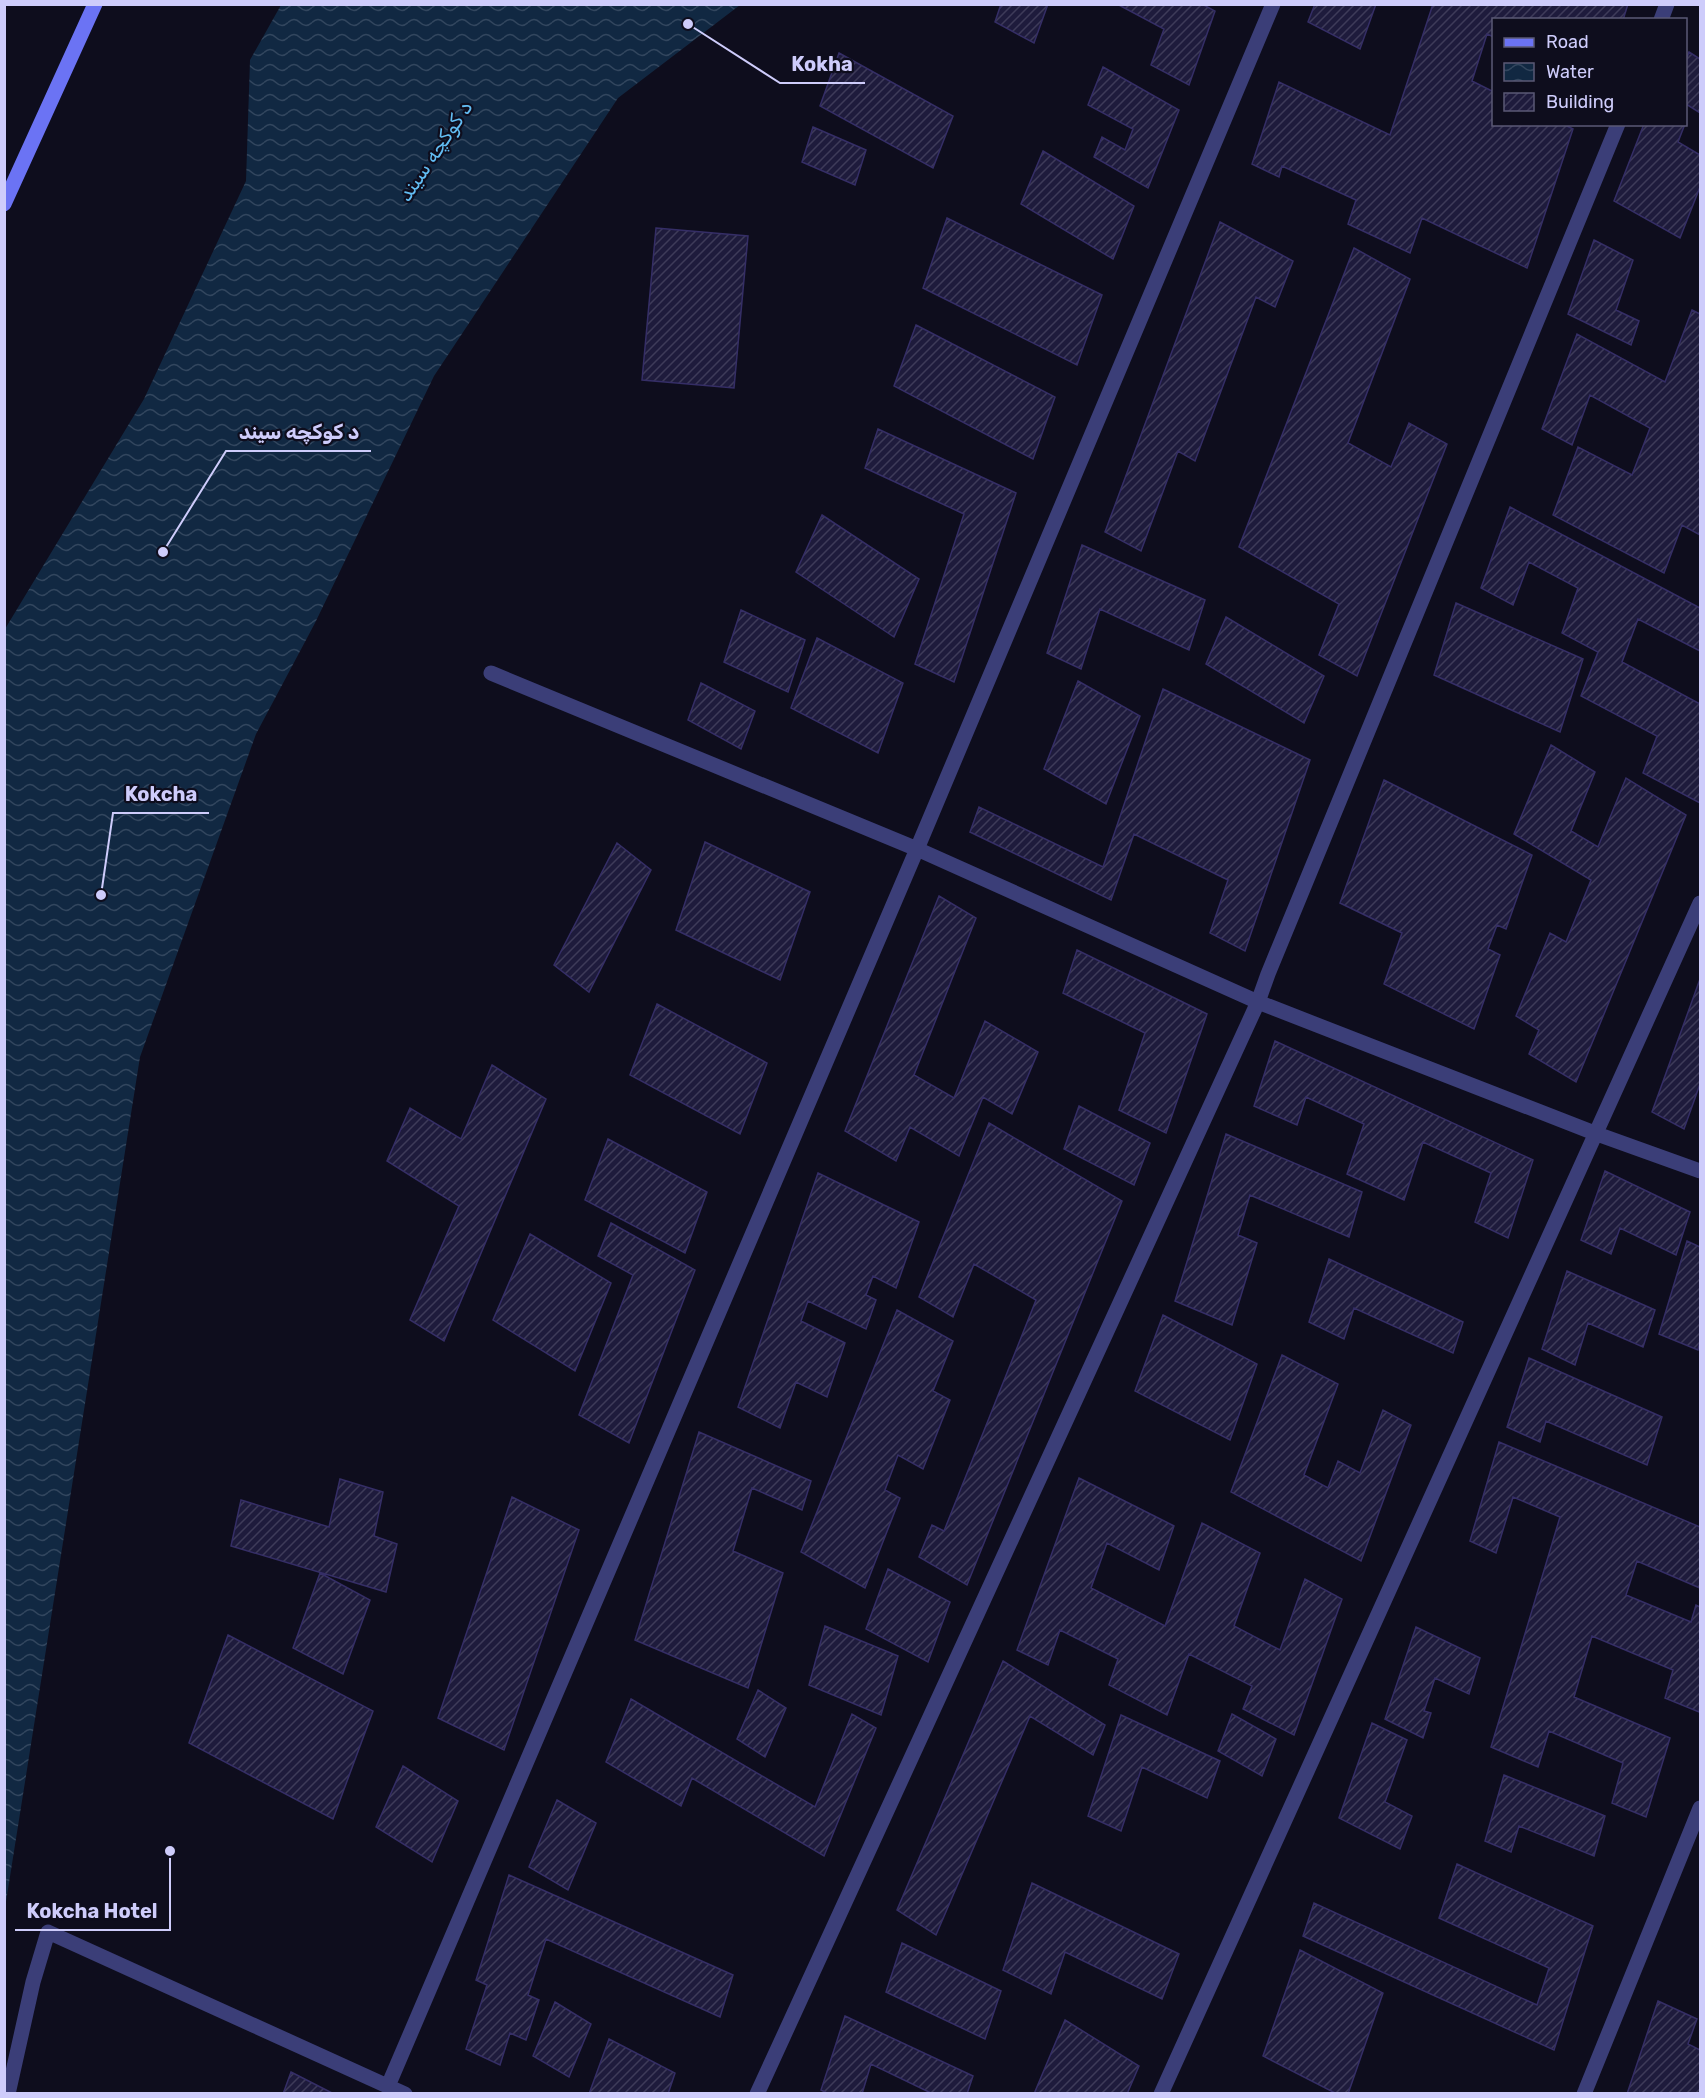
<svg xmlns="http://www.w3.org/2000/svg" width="1705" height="2098" viewBox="0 0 1705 2098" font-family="Rubik,'Noto Naskh Arabic',sans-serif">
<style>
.water{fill:url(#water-waves)}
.building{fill:url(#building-hatch);stroke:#352e66;stroke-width:1.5}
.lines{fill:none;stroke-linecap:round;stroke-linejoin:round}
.street{stroke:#3b3e78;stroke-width:15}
.secondary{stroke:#6b73f4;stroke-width:15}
.labels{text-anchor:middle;stroke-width:4.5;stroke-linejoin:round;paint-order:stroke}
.water-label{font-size:20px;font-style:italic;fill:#62bdf3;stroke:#0e0d1d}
.leader{fill:none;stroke:#ceccfb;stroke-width:2}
.callout-dot{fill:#ceccfb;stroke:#0e0d1d;stroke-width:2}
.callout-label{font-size:20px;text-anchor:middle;font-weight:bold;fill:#ceccfb;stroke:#0e0d1d;stroke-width:4.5;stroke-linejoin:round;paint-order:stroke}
</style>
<defs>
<pattern id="water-waves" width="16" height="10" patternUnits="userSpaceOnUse" patternTransform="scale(1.5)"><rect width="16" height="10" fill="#112842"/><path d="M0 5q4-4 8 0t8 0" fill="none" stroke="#32465e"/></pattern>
<pattern id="building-hatch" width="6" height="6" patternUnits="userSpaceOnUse" patternTransform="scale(1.5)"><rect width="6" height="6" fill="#1e1b3c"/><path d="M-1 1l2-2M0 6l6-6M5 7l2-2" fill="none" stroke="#3e3b59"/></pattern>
</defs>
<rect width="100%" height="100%" fill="#0e0d1d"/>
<path class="water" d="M281 5H740L618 98 434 376 315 623 256 734 140 1057 5 1908V629L144 399 246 181 250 60Z"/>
<path class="building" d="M1001 4H1048L1034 43 995 22Z
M1117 4H1202L1215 11 1189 85 1151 65 1164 29Z
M1315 4H1376L1360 49 1308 22Z
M1433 4H1628L1623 20H1494V37L1487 34 1472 81 1494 92V124H1563L1573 129 1527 268 1422 218 1410 253 1348 224 1356 200 1282 166 1279 177 1252 164 1279 82 1390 135Z
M1689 52 1700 59V113L1686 104V60Z
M839 53 953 116 933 168 820 106Z
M1103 67 1179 110 1148 188 1094 157 1102 137 1125 150 1133 129 1088 105Z
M1644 124H1685L1678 142 1700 155V187L1680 238 1614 201Z
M813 127 866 150 855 185 802 162Z
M1043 151 1134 206 1113 259 1021 204Z
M947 218 1102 295 1077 365 923 288Z
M1220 222 1293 261 1275 307 1256 297 1195 461 1178 451 1141 551 1105 532Z
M656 228 748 236 734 388 642 380Z
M1594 240 1633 260 1616 310 1639 321 1631 345 1568 314Z
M1354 248 1410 279 1348 443 1391 467 1409 423 1447 444 1357 676 1319 655 1339 604 1239 547Z
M1692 310 1700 314V535L1682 525 1664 573 1553 515 1578 447 1632 475 1650 428 1590 395 1572 445 1542 429 1577 334 1665 382Z
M916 325 1055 397 1033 459 894 386Z
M878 429 1016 493 954 682 915 664 964 514 865 468Z
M1510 507 1700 608V651L1638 619 1622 662 1700 704V803L1643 773 1657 736 1581 696 1598 652 1562 633 1578 588 1529 562 1513 605 1481 588Z
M822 515 919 579 894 637 796 572Z
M1082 545 1205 600 1189 650 1100 609 1081 669 1047 653Z
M1456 603 1583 659 1560 732 1434 675Z
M741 610 805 640 788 692 724 662Z
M1226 617 1324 676 1304 723 1206 664Z
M817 638 903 683 878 753 791 708Z
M1078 681 1140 716 1106 804 1044 769Z
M701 683 755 711 741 749 688 720Z
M1163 689 1310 760 1245 951 1210 933 1228 880 1134 834 1111 900 970 832 979 807 1103 867Z
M1551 745 1595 772 1571 831 1598 847 1626 778 1686 815 1576 1082 1529 1054 1539 1030 1516 1016 1550 933 1566 942 1591 880 1514 834Z
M1384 780 1532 855 1506 929 1497 925 1488 949 1500 955 1474 1029 1384 984 1402 933 1340 903Z
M705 842 810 892 780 980 676 930Z
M617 843 651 870 589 992 554 965Z
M939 896 976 918 914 1075 954 1098 985 1021 1038 1052 1012 1114 983 1097 959 1156 910 1127 896 1161 845 1131Z
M1077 950 1207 1014 1166 1133 1119 1110 1145 1033 1063 993Z
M1700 979V1084L1684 1129 1652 1112Z
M657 1004 767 1063 740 1134 630 1075Z
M1275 1041 1533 1160 1508 1238 1475 1222 1491 1173 1423 1142 1404 1200 1347 1174 1364 1124 1306 1097 1297 1125 1254 1106Z
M492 1065 546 1099 444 1341 410 1320 459 1206 387 1161 410 1108 461 1139Z
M1079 1106 1150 1143 1134 1185 1064 1149Z
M989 1123 1122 1201 967 1585 919 1557 932 1525 944 1531 1036 1300 974 1264 953 1317 919 1297Z
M1226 1134 1362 1192 1349 1237 1250 1195 1238 1235 1257 1243 1232 1325 1175 1301Z
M608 1139 707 1192 685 1253 585 1200Z
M1605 1171 1690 1212 1676 1255 1620 1228 1611 1254 1581 1240Z
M818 1173 919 1222 896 1288 873 1276 866 1295 876 1300 866 1329 808 1301 801 1321 845 1343 827 1397 796 1382 780 1428 738 1407Z
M611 1223 695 1270 629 1443 579 1415 633 1275 598 1256Z
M530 1234 611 1283 575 1371 493 1320Z
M1687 1241 1700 1247V1342L1698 1350 1659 1334Z
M1329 1259 1463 1322 1453 1353 1354 1308 1344 1339 1309 1322Z
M1567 1271 1655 1310 1643 1347 1588 1323 1575 1365 1542 1349Z
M897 1310 953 1341 933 1391 950 1400 923 1469 898 1455 885 1490 900 1498 865 1588 801 1552Z
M1163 1315 1257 1364 1230 1440 1135 1391Z
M1282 1355 1338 1384 1304 1475 1328 1488 1338 1461 1360 1473 1383 1410 1411 1425 1361 1561 1231 1492Z
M1529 1358 1662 1417 1647 1465 1546 1421 1540 1442 1507 1427Z
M699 1432 811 1481 802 1510 752 1488 733 1551 783 1573 748 1688 635 1640Z
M1499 1442 1700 1527V1588L1637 1561 1626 1595 1691 1622 1696 1605 1700 1607V1706L1699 1712 1665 1698 1673 1670 1592 1636 1574 1697 1670 1738 1646 1817 1612 1803 1623 1763 1549 1731 1538 1767 1491 1747 1560 1517 1513 1497 1496 1553 1470 1541Z
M1079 1478 1174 1526 1159 1570 1107 1543 1091 1588 1165 1626 1202 1523 1260 1553 1234 1626 1280 1650 1305 1579 1342 1599 1294 1735 1243 1709 1252 1686 1189 1654 1167 1715 1109 1685 1118 1659 1060 1630 1048 1665 1017 1650Z
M340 1479 383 1492 374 1536 397 1544 386 1592 231 1546 241 1500 329 1527Z
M512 1497 579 1530 504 1750 438 1718Z
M888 1569 950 1602 928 1662 866 1629Z
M320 1573 370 1600 343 1674 293 1648Z
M825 1626 898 1656 881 1715 809 1685Z
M1416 1627 1480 1658 1469 1694 1435 1678 1424 1711 1431 1713 1423 1738 1385 1719Z
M228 1635 373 1711 333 1819 189 1743Z
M1003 1661 1105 1725 1093 1755 1030 1716 936 1935 897 1910Z
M758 1690 786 1708 765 1757 737 1739Z
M631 1699 815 1807 852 1714 876 1728 824 1856 692 1778 681 1806 606 1762Z
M1232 1714 1276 1739 1262 1776 1218 1751Z
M1121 1715 1220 1761 1207 1798 1142 1767 1121 1831 1088 1816Z
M1372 1723 1407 1740 1385 1802 1412 1816 1400 1849 1339 1818Z
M403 1766 458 1801 432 1862 376 1827Z
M1504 1775 1605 1816 1594 1856 1519 1826 1511 1852 1485 1841Z
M557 1800 596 1823 568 1890 529 1867Z
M1457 1864 1593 1926 1554 2050 1303 1936 1314 1903 1537 2005 1549 1968 1439 1918Z
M509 1875 733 1975 720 2017 546 1939 528 1995 539 2000 526 2040 510 2033 500 2065 466 2049 487 1985 476 1980Z
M1032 1883 1179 1954 1162 1999 1065 1952 1051 1994 1003 1970Z
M902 1943 1001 1991 985 2039 886 1992Z
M1300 1950 1383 1993 1348 2094H1337L1263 2056Z
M1658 2001 1697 2019 1688 2044 1700 2050V2094H1627Z
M555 2002 591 2024 569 2077 533 2056Z
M845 2016 973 2076 967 2094H933L871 2064 862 2094H829L821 2090Z
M1065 2020 1139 2066 1127 2094H1034Z
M609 2039 675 2073 668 2094H589Z
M291 2072 334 2094H283Z"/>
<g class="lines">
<path class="street" d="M1661 20 1667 4
M491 673 917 849 1258 1002 1597 1134 1700 1171
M388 2086 917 849 1273 4
M8 2094 33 1982 48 1932 405 2094
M757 2094 1258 1002 1268 974 1618 124
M1161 2094 1700 903
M1584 2094 1700 1808"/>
<path class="secondary" d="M4 204 95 4"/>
</g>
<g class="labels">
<g class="water-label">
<text transform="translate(435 151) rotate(-56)" y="7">د کوکچه سیند</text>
</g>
</g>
<path class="leader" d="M688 24L780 83H865M163 552L226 451H371M101 895L113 813H209M170 1851L170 1930H15"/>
<g class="callout-dot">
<circle cx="688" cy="24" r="6"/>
<circle cx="163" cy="552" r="6"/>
<circle cx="101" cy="895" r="6"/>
<circle cx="170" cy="1851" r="6"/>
</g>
<g class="callout-label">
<text x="822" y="71">Kokha</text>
<text x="299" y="439">د کوکچه سیند</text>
<text x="161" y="801">Kokcha</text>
<text x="92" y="1918">Kokcha Hotel</text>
</g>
<rect width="1705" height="2098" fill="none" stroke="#ceccfb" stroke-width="12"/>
<rect x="1492" y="18" width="195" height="108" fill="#0e0d1d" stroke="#5b5976" stroke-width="1.5"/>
<rect x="1504" y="38" width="30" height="9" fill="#6b73f4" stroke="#5b5976" stroke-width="1.5"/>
<text x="1546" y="48" font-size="18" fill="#ceccfb">Road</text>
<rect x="1504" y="63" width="30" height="18" fill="url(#water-waves)" stroke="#5b5976" stroke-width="1.5"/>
<text x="1546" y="78" font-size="18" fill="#ceccfb">Water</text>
<rect x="1504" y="93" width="30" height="18" fill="url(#building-hatch)" stroke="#5b5976" stroke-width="1.5"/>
<text x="1546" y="108" font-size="18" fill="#ceccfb">Building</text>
</svg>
